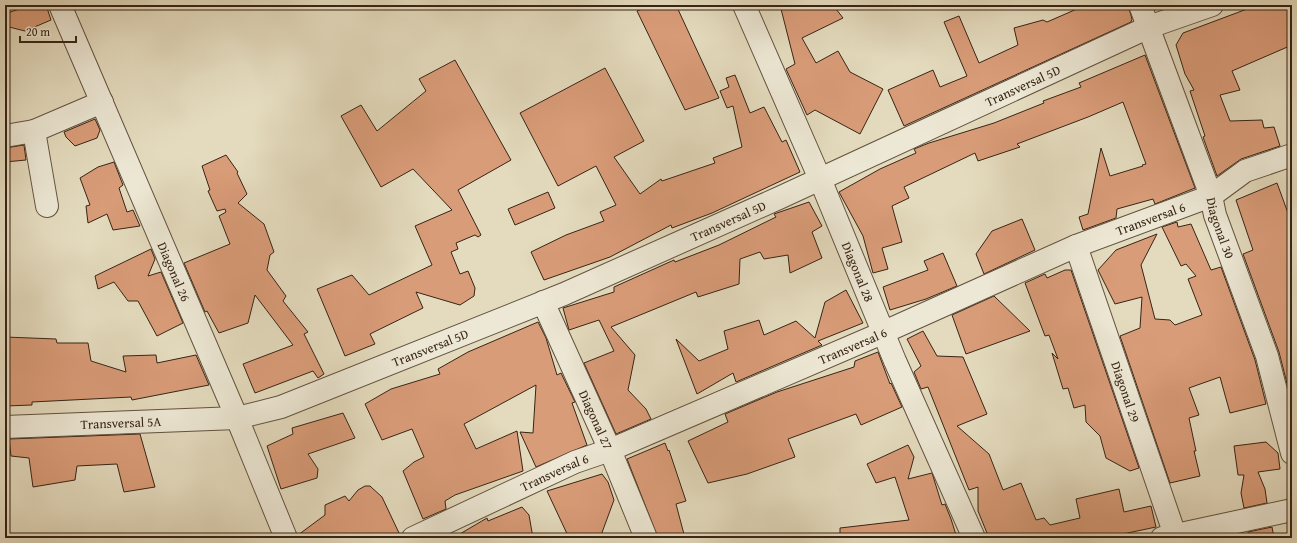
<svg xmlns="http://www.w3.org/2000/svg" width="1297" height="543" viewBox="0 0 1297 543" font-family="'Gentium Book Plus',serif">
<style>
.building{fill:#d99c78;stroke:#372415}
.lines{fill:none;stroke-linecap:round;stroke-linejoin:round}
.minor-casing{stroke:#62523f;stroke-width:24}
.minor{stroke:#ede8d5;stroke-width:22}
.labels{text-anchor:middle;stroke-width:3.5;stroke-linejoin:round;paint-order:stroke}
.street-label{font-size:13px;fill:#372415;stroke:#ede8d5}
</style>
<rect width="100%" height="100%" fill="#e4dbbe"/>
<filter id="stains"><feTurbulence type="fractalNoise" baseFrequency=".005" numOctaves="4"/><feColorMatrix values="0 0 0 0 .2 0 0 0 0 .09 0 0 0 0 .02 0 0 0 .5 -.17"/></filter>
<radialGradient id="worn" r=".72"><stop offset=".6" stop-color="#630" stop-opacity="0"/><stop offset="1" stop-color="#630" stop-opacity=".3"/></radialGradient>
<path class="building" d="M17 5H46L51 20 25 31 9 27 5 14 19 9Z
M650 5H676L719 98 685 110 637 11Z
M780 5H833L843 18 802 38 816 63 838 51 850 72 883 89 860 134 815 110 807 115 786 69 795 64Z
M1086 5H1128L1132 19 1131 22 904 126 888 90 933 70 940 87 967 76 944 22 959 16 979 63 1018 45 1014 28 1043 20 1047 22Z
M1266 5H1292V45L1232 71 1240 90 1220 95 1230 121 1262 120 1264 128 1274 127 1280 146 1241 159 1217 176 1203 137 1205 136 1190 91 1194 90 1185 74 1176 45 1183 33 1247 9 1268 8Z
M1145 55 1195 188 1155 204 1153 199 1117 209 1116 218 1083 230 1079 217 1088 214 1101 148 1110 176 1143 166 1142 165 1146 164 1123 102 1088 117 1017 144 1020 147 978 161 975 153 904 187 909 198 892 206 902 242 882 248 888 269 873 273 863 236 839 192 880 169 916 153 914 149 929 143 994 123 1044 103 1043 101 1081 87 1079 83Z
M455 60 511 160 458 190 481 235 478 237 475 235 456 243 458 249 451 252 460 274 468 271 475 288 474 296 460 305 416 292 423 308 370 334 375 344 345 356 317 289 352 275 369 295 432 265 415 226 452 210 413 169 381 187 341 116 361 105 377 131 426 91 419 79Z
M605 68 644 141 614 157 640 194 661 179 662 181 715 163 713 158 742 147 733 106 727 108 720 91 729 87 726 78 735 75 750 113 764 107 782 142 786 140 800 172 712 213 672 228 671 225 610 257 544 280 531 252 566 235 604 221 600 212 616 205 596 166 558 186 520 113Z
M95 119 100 130 97 138 75 146 66 137 64 132Z
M24 145 26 160 5 162V148Z
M226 155 238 172 237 173 247 194 238 203 264 224 274 252 270 255 267 270 286 296 283 301 308 332 304 334 324 374 318 378 313 371 255 393 243 364 293 345 255 295 248 323 219 333 207 311 205 312 184 263 230 244 219 216 226 212 225 209 217 211 208 191 210 190 202 166Z
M114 162 123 185 119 188 127 212 133 210 140 226 113 230 107 214 88 223 86 206 90 205 80 178 98 167Z
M1277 183 1292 224V292L1288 300 1292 330V403L1279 352 1243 254 1253 250 1236 200Z
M548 192 555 208 515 225 508 209Z
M809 202 822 226 812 232 822 258 790 273 788 255 764 259 760 252 740 259 739 284 698 297 696 292 611 327 635 355 628 390 646 409 651 419 616 434 584 363 614 351 599 320 569 330 563 308 614 292V287L674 260 675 262 719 245 776 217 774 214Z
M1022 219 1035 250 984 274 976 254 992 231Z
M1177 222 1178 227 1191 224 1211 270 1221 267 1255 360 1266 404 1230 413 1220 377 1189 388 1199 415 1189 418 1196 451H1194L1200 476 1170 483 1120 336 1140 328 1142 297 1115 304 1098 270 1116 250 1157 234 1141 265 1155 319 1170 320 1175 325 1202 315 1188 279 1196 276 1186 264 1181 266 1162 227Z
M151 249 155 259 148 276 161 272 183 323 157 336 138 301H128L114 282 98 289 95 276Z
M943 253 957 286 926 299 890 310 883 287 928 270 924 261Z
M1065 270H1071L1139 468 1130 471 1106 458 1100 436 1086 422 1085 405 1074 408 1068 388 1063 389 1052 353 1058 359 1049 335 1045 336 1025 283 1045 274 1047 278Z
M846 290 863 323 818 341 822 345 736 382 733 373 697 394 676 339 699 361 728 349 724 331 759 320 764 335 796 321 815 338 825 302Z
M994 296 1030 331 966 354 952 315Z
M538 322 546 338 557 375 561 373 575 402 572 403 587 445 536 467 520 432 533 433 536 385 464 424 476 449 517 431 523 471 455 495 445 501 446 509 423 519 403 471 414 462 424 457 412 429 382 440 365 404 391 389 440 374 438 369 468 352Z
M923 331 937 356 963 357 987 414 957 426 989 454 1003 490 1021 483 1036 520 1044 518 1050 525 1080 518 1076 499 1119 489 1124 512 1151 506 1156 527 1104 538H989L978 511V487L969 490 928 387 921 389 914 372 921 366 907 339Z
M5 337 56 339 57 343H88L91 361 126 372 123 356 156 355 157 363 196 355 209 385 132 400 131 397 32 402V405L5 406Z
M878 352 890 384 891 383 902 407 861 425 856 414 788 439 795 457 747 474 708 483 688 441 728 422 725 414 777 392 854 367 855 361Z
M343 413 355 438 308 454 318 469 317 478 281 489 267 446 293 434 292 428Z
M140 434 155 487 124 492 117 464 77 466 75 480 33 487 29 458 11 456 9 439Z
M1266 442 1278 453 1280 469 1258 472 1265 489 1267 503 1244 508 1241 493 1244 475H1238L1234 446Z
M665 443 668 451 669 450 686 501 676 504 685 538H658L627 459Z
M908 445 914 457 908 479 932 473 942 505 945 504 951 519 957 538H840V528L909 520 895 477 876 483 867 464Z
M602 474 608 482 614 500 600 538H569L547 491Z
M365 486H370L382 497 399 533 387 538H298V535L325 515V505L345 496 349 501 358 490Z
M522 507 529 515 533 538H453L487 518 488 521Z
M1272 527 1274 538H1249L1248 532Z"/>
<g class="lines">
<g class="minor-casing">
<g id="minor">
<path id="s1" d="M60 5 237 418 286 538"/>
<path id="s2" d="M744 5 820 179 895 361 974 538"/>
<path id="s3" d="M1140 5 1211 196 1215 215 1267 356 1292 453"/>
<path d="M34 131 47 206"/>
<path d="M5 136 34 131 102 102"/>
<path id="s4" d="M1076 246 1176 538"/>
<path id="s5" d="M543 302 610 450 646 538"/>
<path id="s6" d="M5 427 237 418 281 407 564 294 779 198 1149 27 1212 5"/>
<path id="s7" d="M413 538 575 462 610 450 873 337 1076 246 1211 196 1245 171 1292 155"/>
<path d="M1162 538 1292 510"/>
</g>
</g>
<use href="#minor" class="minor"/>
</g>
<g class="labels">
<g class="street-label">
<text dy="5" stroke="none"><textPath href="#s6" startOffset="1086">Transversal 5D</textPath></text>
<text dy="5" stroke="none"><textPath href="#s7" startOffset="804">Transversal 6</textPath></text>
<text dy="5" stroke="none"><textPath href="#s6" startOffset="762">Transversal 5D</textPath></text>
<text dy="5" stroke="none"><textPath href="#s3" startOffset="237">Diagonal 30</textPath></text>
<text dy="5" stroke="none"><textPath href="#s1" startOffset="290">Diagonal 26</textPath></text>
<text dy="5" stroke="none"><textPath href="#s2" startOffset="290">Diagonal 28</textPath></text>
<text dy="5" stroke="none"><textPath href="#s7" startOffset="480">Transversal 6</textPath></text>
<text dy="5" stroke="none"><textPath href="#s6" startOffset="438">Transversal 5D</textPath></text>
<text dy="5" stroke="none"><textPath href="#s4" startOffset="154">Diagonal 29</textPath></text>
<text dy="5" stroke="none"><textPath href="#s5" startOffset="129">Diagonal 27</textPath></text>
<text dy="5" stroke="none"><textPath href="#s6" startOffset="116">Transversal 5A</textPath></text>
<text dy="5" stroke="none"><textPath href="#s7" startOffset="156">Transversal 6</textPath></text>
</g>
</g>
<rect width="1297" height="543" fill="none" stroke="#e4dbbe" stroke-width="20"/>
<rect x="6" y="6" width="1285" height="531" fill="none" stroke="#372415" stroke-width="2"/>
<rect x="10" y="10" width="1277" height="523" fill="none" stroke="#372415"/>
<path d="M20 36v6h56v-6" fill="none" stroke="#372415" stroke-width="2"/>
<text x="26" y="36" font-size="12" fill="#372415" stroke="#ede8d5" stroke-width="3" paint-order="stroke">20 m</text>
<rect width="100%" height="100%" filter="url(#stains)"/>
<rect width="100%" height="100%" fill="url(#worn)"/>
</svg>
